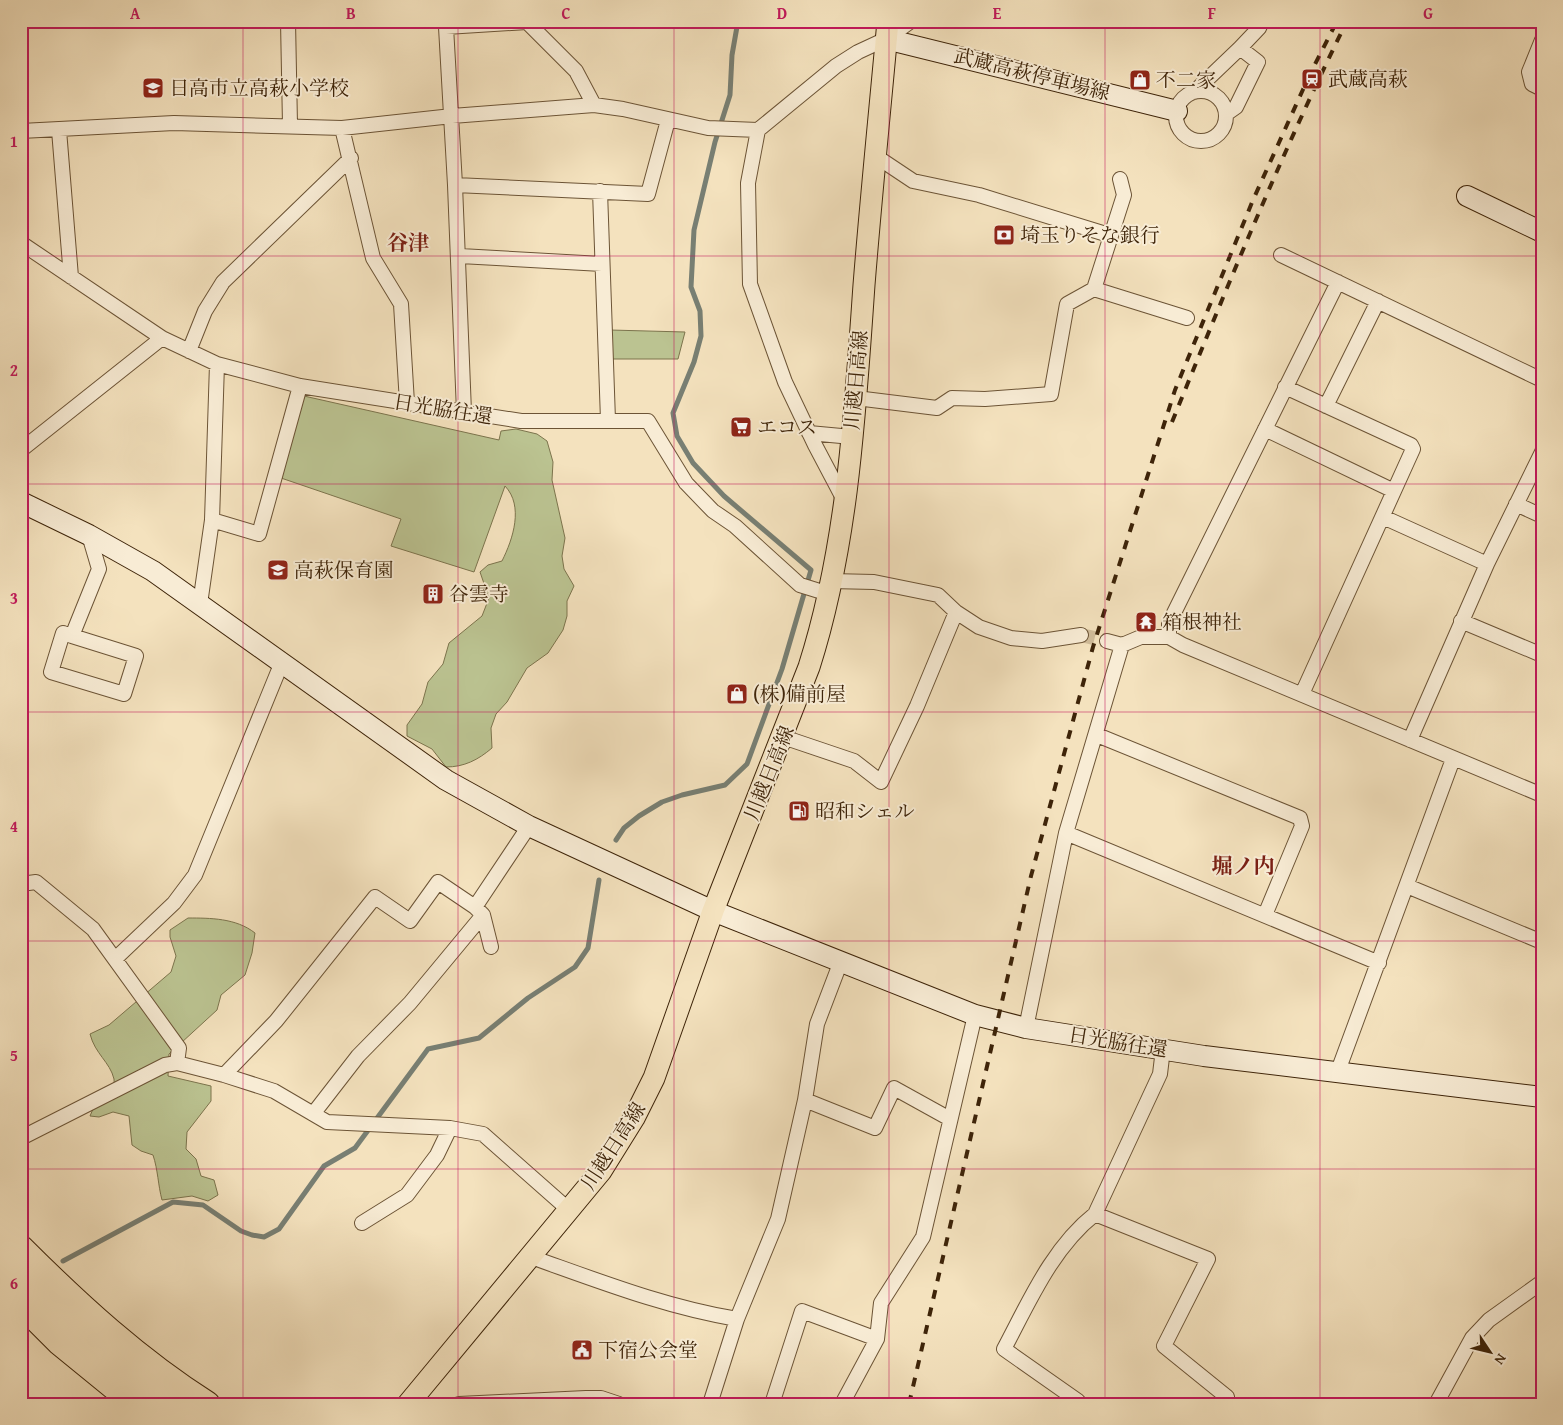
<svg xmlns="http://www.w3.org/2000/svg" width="1563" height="1425" viewBox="0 0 1563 1425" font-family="'Gentium Book Plus','Noto Serif JP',serif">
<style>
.green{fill:#bbc391;stroke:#7c744d}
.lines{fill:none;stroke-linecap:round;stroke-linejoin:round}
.stream{stroke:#787f73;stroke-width:5}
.street-tunnel{stroke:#d0bc9a;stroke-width:14;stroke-dasharray:14 7;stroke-linecap:butt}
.street-casing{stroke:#6c5436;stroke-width:16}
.secondary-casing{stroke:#3e2409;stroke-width:22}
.primary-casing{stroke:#3e2409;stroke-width:23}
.highway-casing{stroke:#3e2409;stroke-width:27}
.street{stroke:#f8ecd5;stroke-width:14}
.secondary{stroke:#f8ecd5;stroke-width:20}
.primary{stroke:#f4e2be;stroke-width:21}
.highway{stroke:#f4e2be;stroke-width:25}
.rail{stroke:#3e2409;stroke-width:4;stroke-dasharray:9 9;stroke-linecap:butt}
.grid{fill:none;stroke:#c2185b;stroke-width:1;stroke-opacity:0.55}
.labels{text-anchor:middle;stroke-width:4;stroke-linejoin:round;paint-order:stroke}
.street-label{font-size:20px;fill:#3e2409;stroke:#f8ecd5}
.poi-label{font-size:20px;fill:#3e2409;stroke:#f8ecd5;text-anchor:start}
.neighbourhood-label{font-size:21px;font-weight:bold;fill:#7a1f14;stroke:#f8ecd5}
.neatline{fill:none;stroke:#c2185b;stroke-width:2}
.grid-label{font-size:16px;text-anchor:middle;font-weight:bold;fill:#c2185b}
</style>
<rect width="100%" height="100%" fill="#f4e2be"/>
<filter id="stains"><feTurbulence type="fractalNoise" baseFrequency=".004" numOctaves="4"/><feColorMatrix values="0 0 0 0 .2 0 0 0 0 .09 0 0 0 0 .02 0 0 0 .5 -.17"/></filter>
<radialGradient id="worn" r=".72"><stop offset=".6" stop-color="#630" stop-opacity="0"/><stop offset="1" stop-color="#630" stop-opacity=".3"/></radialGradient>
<path class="green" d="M610 330 685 332 678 359H610Z
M304 396 499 440 501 431 516 429 537 434 547 441 553 462 552 480 565 538 562 556 564 569 574 586 567 601V616L563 630 548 653 527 668 507 702 496 714 491 728 492 748C478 760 464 767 446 767L432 749 407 736V725L422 704 428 682 443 664 449 643 482 616 489 598 480 572 488 565 502 561C513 539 524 506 505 486L474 572 391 546 401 519 281 478Z
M188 918C210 918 236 918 255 933L252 953 245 975 221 995 217 1010 169 1054 168 1076 211 1086V1101L187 1132 186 1149 196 1159 201 1176 214 1180 218 1195 208 1201 192 1196 162 1200C158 1185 158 1170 153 1155L141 1151 132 1145 129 1116 113 1112 99 1117 90 1116 93 1109 112 1099C113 1093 115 1085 114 1079 110 1062 95 1054 90 1034L109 1025 171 972 176 956 170 937V930Z"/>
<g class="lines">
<path class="stream" d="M616 840 624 828 639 816 662 802 682 795 725 785 747 764 782 669 811 570 724 496 693 463 677 436 673 413 694 362 701 336 700 311 691 287 694 230 715 142 730 95 732 55 738 21
M63 1261 173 1202 203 1205 241 1231 252 1235 264 1237 279 1229 324 1166 355 1148 428 1049 479 1038 528 998 575 967 588 948 599 880"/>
<path class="street-tunnel" d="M1081 635 1107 641"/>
<g class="street-casing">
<path id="street" d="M288 21 290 125
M526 21 576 71 594 105
M527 22 446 27 455 185 648 194 668 120
M1542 40 1529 72 1532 84 1542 89
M1240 48 1259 28 1262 21
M1176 116a25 25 0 1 1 50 0a25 25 0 1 1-50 0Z
M1194 92 1240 48 1258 62 1236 107 1226 114
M342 128 373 258 401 304 407 403
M59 130 71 277
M758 130 748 183 750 284 785 382 815 445 844 500
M21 131 174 123 342 128 452 116 594 105 623 109 708 128 758 130 836 66 858 52 886 39 911 21
M874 155 913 181 979 195 1109 235
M455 185 464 412
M600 191 608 420
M21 243 162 338 217 364 300 386 521 421H648L686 483 713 511 735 526 800 585 829 594
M1281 255 1542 380
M460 256 602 264
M1094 289 1187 318
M189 351 205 311 223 282 351 158
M1285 387 1411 445 1413 449 1302 694
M856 398 937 408 952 398 985 399 1051 394 1067 304 1094 289 1124 195 1120 179
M1326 406 1378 301
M1265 429 1394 491
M809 433 852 437
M21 450 162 338
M1516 504 1542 516
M1383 517 1487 564
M212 520 259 534 300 386
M831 581 874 582 938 595 956 612 979 627 1011 638 1042 641 1081 635
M200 604 212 520 217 364
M1461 621 1542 655
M72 636 136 656 124 694 51 672 63 633 72 636 99 569 89 535
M1169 637 1183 645 1542 795
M1107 641 1122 645 1141 637H1169V623L1338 282
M1097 735 1300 818 1302 826 1265 915
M783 737 854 761 881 782 917 706 956 612
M1410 740 1487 564 1542 452
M1066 833 1379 963
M21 884 36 882 93 929 179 1048 177 1063 165 1065 21 1138
M1407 886 1542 942
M475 907 529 826
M115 959 174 903 195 875 282 662
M1026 1028 1066 833 1122 645
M177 1063 224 1075 274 1091 327 1122 450 1128 483 1134 569 1210
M1338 1071 1453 759
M224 1075 276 1021 375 897 410 921 438 882 475 907 483 915 491 947
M805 1100 875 1128 894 1088 950 1119
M313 1114 358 1056 410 1003 483 915
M1095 1214 1208 1259 1164 1346 1227 1397 1223 1404
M362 1223 407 1195 437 1155 450 1128
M531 1257C599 1281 665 1307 737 1319
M459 1404 586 1398H601L619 1404
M710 1404 737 1319 778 1219 805 1100 817 1024 841 961
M772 1404 802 1311 877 1339
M842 1404 877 1339 881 1303 923 1237 975 1015
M1076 1404 1078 1401 1004 1349C1029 1302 1052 1248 1095 1214L1160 1074 1163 1049
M1436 1404 1472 1338 1489 1320 1542 1282"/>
</g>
<g class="secondary-casing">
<path id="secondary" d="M886 39 1177 111
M1467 196 1542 232
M21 502 89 535 153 571 446 780 529 826 713 911 975 1015 1026 1028 1204 1056 1542 1097"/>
</g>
<g class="primary-casing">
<path id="primary" d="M408 1404 601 1171 634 1118 654 1078 713 911 809 667C848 545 855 413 864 285 871 197 880 109 888 21"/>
</g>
<g class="highway-casing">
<path id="highway" d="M21 1248C79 1306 138 1360 207 1404
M21 1273C65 1323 118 1364 172 1404
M21 1304 59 1342 135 1404"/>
</g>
<use href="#street" class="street"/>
<use href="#secondary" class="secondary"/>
<use href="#primary" class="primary"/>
<use href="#highway" class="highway"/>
<path class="rail" d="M1172 422C1227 287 1282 152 1347 21
M909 1404 1031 876 1093 647 1175 390 1253 200 1310 74 1337 21"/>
</g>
<path class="grid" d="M243 21V1404M458 21V1404M674 21V1404M889 21V1404M1105 21V1404M1320 21V1404M21 256H1542M21 484H1542M21 712H1542M21 941H1542M21 1169H1542"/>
<defs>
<g id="station-square" transform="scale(1.125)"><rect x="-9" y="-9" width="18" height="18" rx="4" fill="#8f2418" stroke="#f8ecd5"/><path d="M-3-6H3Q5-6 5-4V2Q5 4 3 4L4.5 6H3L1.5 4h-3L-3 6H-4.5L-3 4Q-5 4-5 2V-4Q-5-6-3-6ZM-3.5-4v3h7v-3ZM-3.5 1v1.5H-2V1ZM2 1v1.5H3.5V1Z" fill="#fff"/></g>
<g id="shop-square" transform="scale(1.125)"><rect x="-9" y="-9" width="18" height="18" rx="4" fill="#8f2418" stroke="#f8ecd5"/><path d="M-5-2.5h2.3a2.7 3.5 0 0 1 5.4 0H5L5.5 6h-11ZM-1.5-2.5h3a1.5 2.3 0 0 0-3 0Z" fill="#fff"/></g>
<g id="school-square" transform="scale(1.125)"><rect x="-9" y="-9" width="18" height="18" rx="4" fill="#8f2418" stroke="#f8ecd5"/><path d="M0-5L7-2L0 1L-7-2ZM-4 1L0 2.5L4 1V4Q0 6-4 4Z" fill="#fff"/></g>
<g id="bank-square" transform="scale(1.125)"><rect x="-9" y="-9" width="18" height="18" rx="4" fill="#8f2418" stroke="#f8ecd5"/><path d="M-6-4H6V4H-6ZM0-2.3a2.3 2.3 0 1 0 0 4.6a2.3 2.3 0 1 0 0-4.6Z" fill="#fff"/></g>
<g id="supermarket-square" transform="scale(1.125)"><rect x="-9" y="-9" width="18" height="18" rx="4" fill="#8f2418" stroke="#f8ecd5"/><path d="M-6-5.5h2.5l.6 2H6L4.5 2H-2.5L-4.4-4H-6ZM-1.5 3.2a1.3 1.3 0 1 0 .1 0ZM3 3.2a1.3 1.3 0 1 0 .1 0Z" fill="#fff"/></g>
<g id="building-square" transform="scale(1.125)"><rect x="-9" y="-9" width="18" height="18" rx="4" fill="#8f2418" stroke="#f8ecd5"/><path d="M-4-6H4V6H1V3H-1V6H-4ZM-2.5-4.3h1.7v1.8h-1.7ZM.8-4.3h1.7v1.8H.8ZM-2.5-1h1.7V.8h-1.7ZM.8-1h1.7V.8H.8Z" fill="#fff"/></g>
<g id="temple-square" transform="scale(1.125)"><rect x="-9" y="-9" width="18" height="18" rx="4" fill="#8f2418" stroke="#f8ecd5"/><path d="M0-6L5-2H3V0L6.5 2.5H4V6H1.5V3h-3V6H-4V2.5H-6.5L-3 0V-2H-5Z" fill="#fff"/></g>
<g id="fuel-square" transform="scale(1.125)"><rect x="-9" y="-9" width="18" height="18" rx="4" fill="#8f2418" stroke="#f8ecd5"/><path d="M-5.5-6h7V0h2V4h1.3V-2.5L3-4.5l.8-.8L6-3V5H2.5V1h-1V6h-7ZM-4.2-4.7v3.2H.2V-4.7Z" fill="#fff"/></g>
<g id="civic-square" transform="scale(1.125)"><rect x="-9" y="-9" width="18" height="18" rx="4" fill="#8f2418" stroke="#f8ecd5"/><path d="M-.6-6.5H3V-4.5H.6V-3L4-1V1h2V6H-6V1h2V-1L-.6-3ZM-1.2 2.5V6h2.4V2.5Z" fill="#fff"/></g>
</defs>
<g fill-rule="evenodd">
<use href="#station-square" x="1312" y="79"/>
<use href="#shop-square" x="1140" y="80"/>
<use href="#school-square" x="153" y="88"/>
<use href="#bank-square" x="1004" y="235"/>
<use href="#supermarket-square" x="741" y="427"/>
<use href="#school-square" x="278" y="570"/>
<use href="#building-square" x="433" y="594"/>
<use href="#temple-square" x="1146" y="622"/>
<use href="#shop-square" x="737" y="694"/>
<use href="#fuel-square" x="799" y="811"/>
<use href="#civic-square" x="582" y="1350"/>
</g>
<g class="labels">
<g class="street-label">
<text transform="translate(1032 74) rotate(14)" y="7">武蔵高萩停車場線</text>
<text transform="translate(856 380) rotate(-85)" y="7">川越日高線</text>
<text transform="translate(443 409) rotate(9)" y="7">日光脇往還</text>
<text transform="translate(769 773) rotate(-68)" y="7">川越日高線</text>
<text transform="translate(1118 1042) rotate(9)" y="7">日光脇往還</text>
<text transform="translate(613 1146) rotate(-57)" y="7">川越日高線</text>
</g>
<g class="poi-label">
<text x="1328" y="86">武蔵高萩</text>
<text x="1156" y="87">不二家</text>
<text x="169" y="95">日高市立高萩小学校</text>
<text x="1020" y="242">埼玉りそな銀行</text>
<text x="757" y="434">エコス</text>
<text x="294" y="577">高萩保育園</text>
<text x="449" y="601">谷雲寺</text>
<text x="1162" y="629">箱根神社</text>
<text x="753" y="701">(株)備前屋</text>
<text x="815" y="818">昭和シェル</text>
<text x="598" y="1357">下宿公会堂</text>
</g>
<g class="neighbourhood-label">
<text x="408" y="250">谷津</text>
<text x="1243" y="873">堀ノ内</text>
</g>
</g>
<rect width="1563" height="1425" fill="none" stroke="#f4e2be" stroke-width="55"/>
<g transform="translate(1490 1352) rotate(125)" stroke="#f8ecd5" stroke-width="4" paint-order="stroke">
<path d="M0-4L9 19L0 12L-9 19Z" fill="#3e2409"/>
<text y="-8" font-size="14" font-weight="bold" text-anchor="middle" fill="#3e2409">N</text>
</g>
<rect x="28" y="28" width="1508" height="1370" class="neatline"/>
<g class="grid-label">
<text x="135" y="19">A</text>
<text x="351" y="19">B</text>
<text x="566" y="19">C</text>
<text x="782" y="19">D</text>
<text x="997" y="19">E</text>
<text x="1212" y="19">F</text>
<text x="1428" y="19">G</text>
<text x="14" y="147">1</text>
<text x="14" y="376">2</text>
<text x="14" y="604">3</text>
<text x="14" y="832">4</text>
<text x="14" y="1061">5</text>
<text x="14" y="1289">6</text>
</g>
<rect width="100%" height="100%" filter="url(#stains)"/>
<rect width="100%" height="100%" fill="url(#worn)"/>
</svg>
